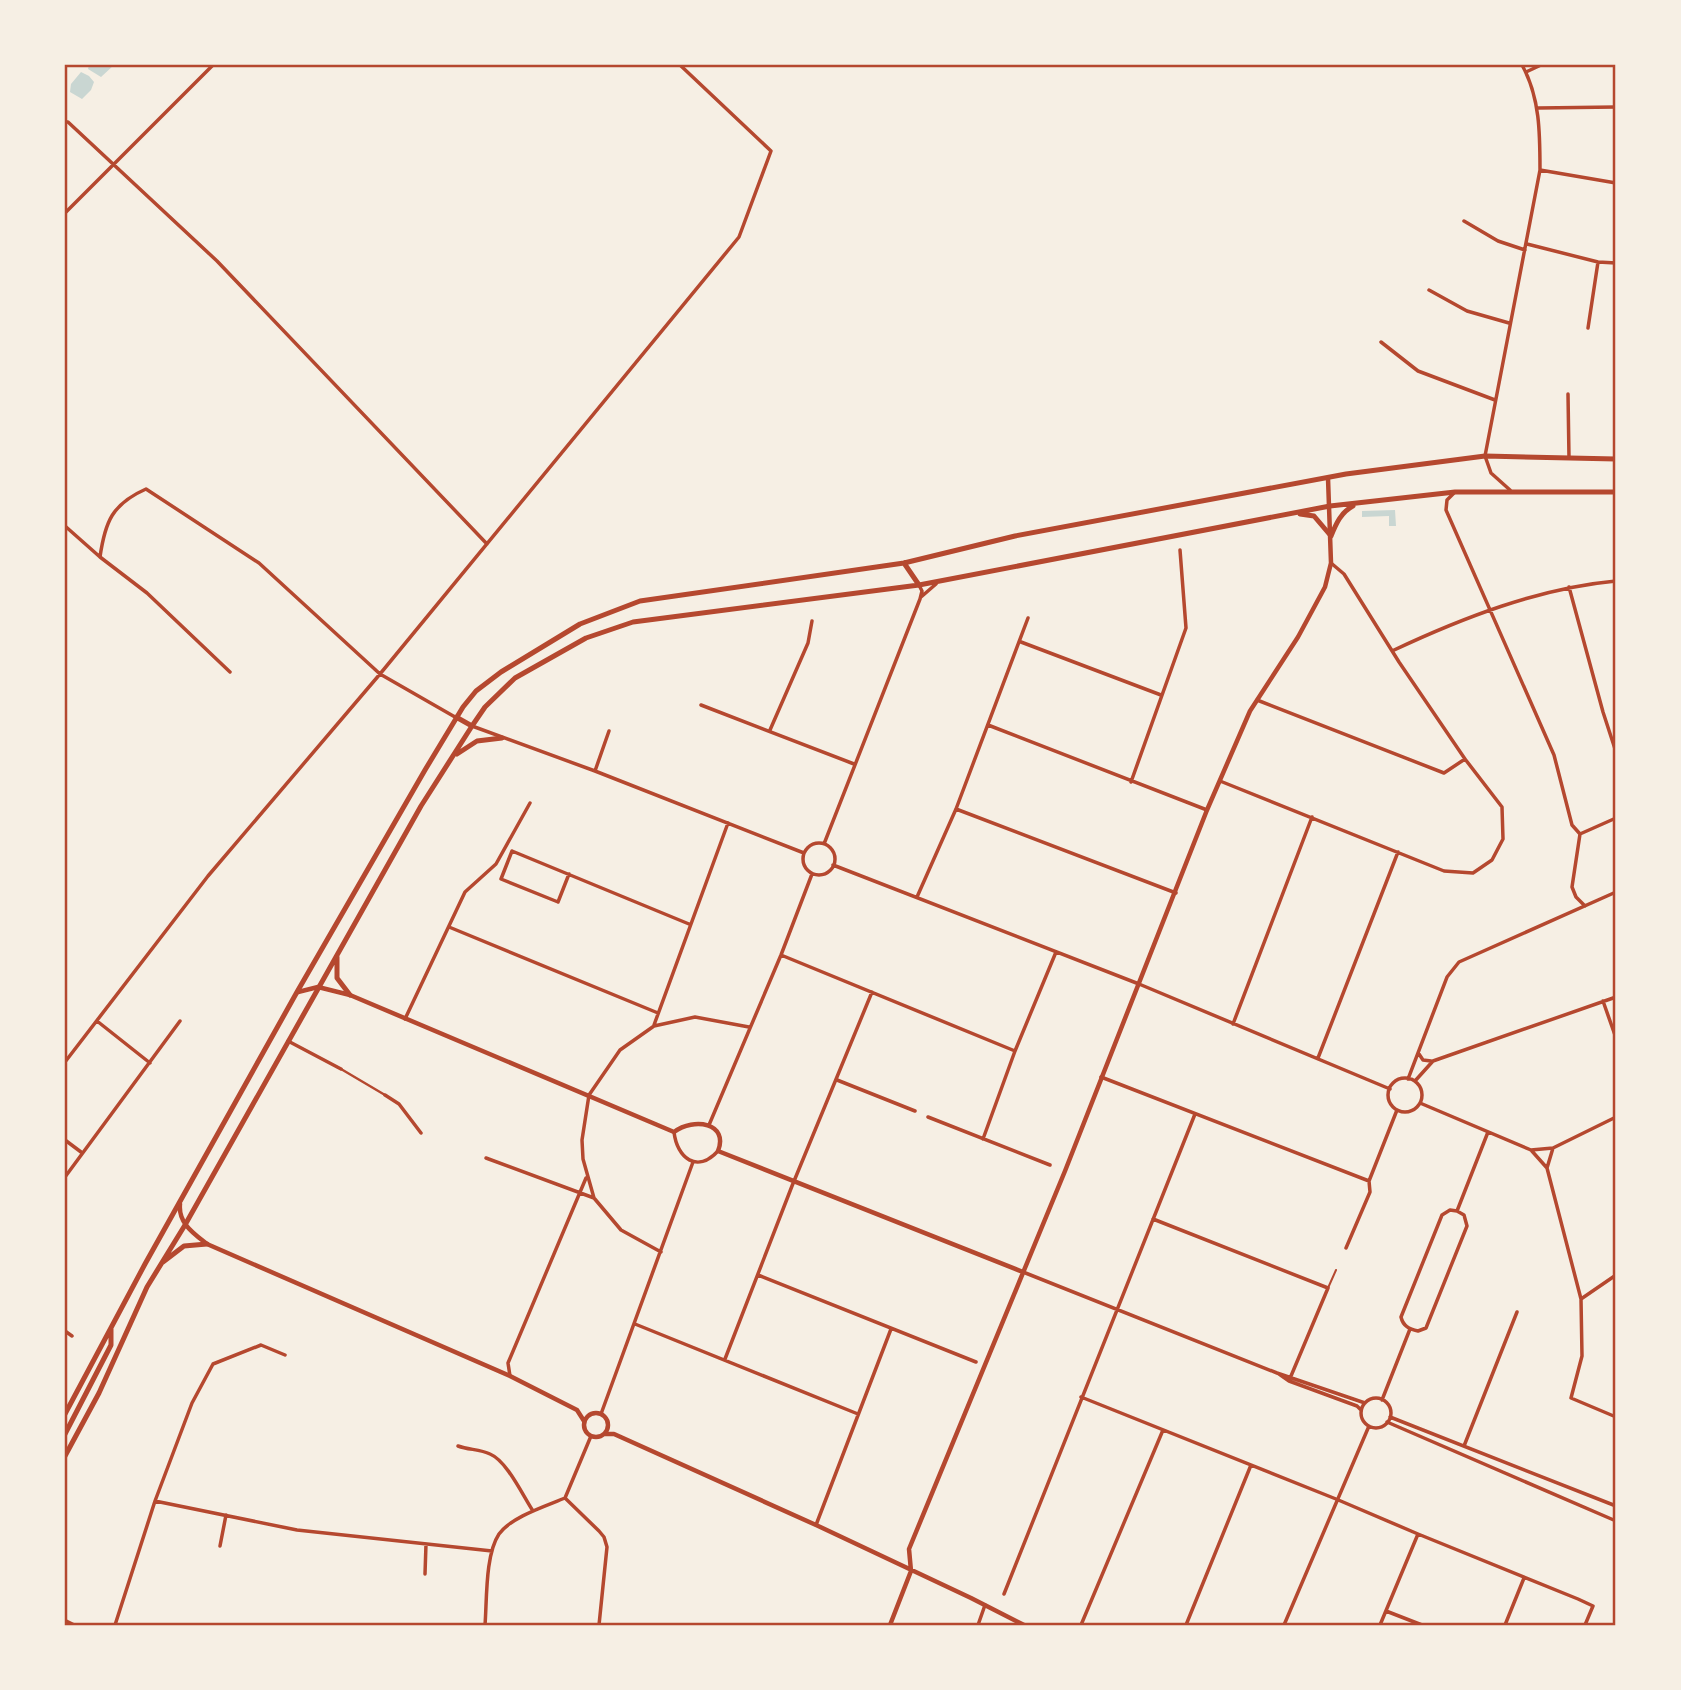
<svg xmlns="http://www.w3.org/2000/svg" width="1681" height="1690" viewBox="0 0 1681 1690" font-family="'Nunito Sans',sans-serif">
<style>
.water{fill:#c9d6d2}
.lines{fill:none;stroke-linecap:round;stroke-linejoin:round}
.service{stroke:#b5482f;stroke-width:2}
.pedestrian{stroke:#b5482f;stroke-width:2.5}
.minor{stroke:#b5482f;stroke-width:3.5}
.tertiary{stroke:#b5482f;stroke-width:4.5}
.secondary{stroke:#b5482f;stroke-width:5}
.neatline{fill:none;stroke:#b5482f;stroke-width:2.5}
</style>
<rect width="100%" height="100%" fill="#f6efe4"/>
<path class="water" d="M89 65H114L101 77 88 69Z
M81 72 89 76 94 82 91 90 82 99 70 92 71 84Z
M1395 510 1396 526H1389V516L1362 517V511Z"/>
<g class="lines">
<path class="service" d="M1328 1288 1336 1270"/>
<path class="pedestrian" d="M341 1069 385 1095"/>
<path class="minor" d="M1526 72 1541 65
M1538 108 1616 107
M65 122H68L217 261 487 544
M1540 170 1616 183
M65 213 213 65
M1464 221 1498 241 1525 250
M1527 244 1598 262 1616 263
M1429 290 1467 311 1509 323
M1588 328 1598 262
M1381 342 1418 371 1495 400
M1568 394 1569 458
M1510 490 1491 473 1485 456 1540 170C1540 134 1540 97 1522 65
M1454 493 1447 500 1446 510 1554 755 1572 825 1580 834 1572 887 1576 897 1585 906
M65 526 100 557 147 593 230 672
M100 557C105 522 112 504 146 489L259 563 380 674 455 717
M1569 587 1603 712 1616 752
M921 597 936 584
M1021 642 1161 695
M1392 651C1462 618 1539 588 1616 581
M1257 700 1444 773 1465 759
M701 705 854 764
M988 725 1207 810
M472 726 595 771 804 853
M770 730 808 643 812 621
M595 771 609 731
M1220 781 1444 871 1473 873 1492 860 1503 839 1502 807 1465 759 1399 662 1344 574 1331 563
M1131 782 1186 628 1180 550
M956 809 1176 893
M1580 834 1616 818
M803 859a16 16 0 1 1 32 0a16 16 0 1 1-32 0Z
M824 844 920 599 922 591 919 585
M833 865 1139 984 1390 1089
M569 874 558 902 501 879 512 851 689 924
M917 897 956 809 1028 618
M449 927 658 1013
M781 955 1015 1051
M1603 1001 1616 1038
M405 1019 465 892 496 864 530 803
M97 1021 150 1063
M1233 1024 1312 817
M654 1025 728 823
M288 1041 341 1069
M1419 1054 1423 1060 1431 1061
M1318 1058 1398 852
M65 1062 208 876 380 674 739 237 771 151 680 65
M1101 1077 1369 1181
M1388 1095a17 17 0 1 1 34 0a17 17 0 1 1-34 0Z
M1408 1079 1447 977 1459 962 1616 892
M837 1080 915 1111
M1415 1081 1433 1061 1616 997
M385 1095 399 1104 421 1133
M1420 1103 1531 1150 1547 1168 1581 1299 1582 1356 1571 1398 1616 1417
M928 1117 1050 1165
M709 1125 781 955 812 874
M674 1132C677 1158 697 1174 718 1151
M983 1139 1015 1051 1056 952
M65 1140 81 1152
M1531 1150 1553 1148 1616 1117
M486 1158 594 1198
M1547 1168 1553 1148
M65 1177 180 1021
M1450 1210 1457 1211 1464 1215 1467 1226 1426 1328 1418 1331C1409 1329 1403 1326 1401 1317L1442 1215Z
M1457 1211 1488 1132
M1153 1219 1328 1288 1291 1376
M1346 1248 1370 1192 1369 1181 1397 1110
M661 1252 621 1230 594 1198 583 1159 582 1140 589 1095 620 1050 654 1026 695 1017 749 1027
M1023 1272 1277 1373 1365 1403
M758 1275 976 1362
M1581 1299 1616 1275
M635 1324 858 1414
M65 1331 72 1336
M725 1359 792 1186 872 992
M1279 1374 1289 1381 1357 1406 1361 1410
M510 1376 508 1363 586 1178
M1081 1397 1336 1499 1418 1534 1578 1599 1593 1606 1585 1625
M1361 1413a15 15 0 1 1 30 0a15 15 0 1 1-30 0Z
M1382 1400 1410 1329
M601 1414 693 1162
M1390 1417 1616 1506
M1387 1422 1616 1521
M458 1446C469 1450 480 1449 490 1454 507 1461 523 1496 533 1511
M1464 1446 1517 1312
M565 1498 599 1531 604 1537 607 1547 599 1625
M565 1498 591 1436
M155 1501 297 1530 492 1551
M816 1525 891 1329
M220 1546 226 1515
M425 1574 426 1544
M1004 1594 1195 1114
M1386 1611 1422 1625
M115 1625 155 1501 192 1403 213 1364 261 1345 285 1355
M485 1625C487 1600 485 1555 499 1534 511 1517 546 1506 565 1498
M978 1625 985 1605
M1081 1625 1163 1430
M1186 1625 1251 1465
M1284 1625 1369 1426
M1380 1625 1418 1534
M1505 1625 1524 1578"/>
<path class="tertiary" d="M298 992 318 987 350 995 674 1132C694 1117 729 1123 718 1151L1023 1272
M180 1204C178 1223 193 1233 207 1244L510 1376 577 1410 584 1421
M584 1425a12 12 0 1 1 24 0a12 12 0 1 1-24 0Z
M605 1434H614L816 1525 971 1598 1024 1625
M65 1621 73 1625
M890 1625 911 1571 909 1549 1065 1171 1207 810 1250 711 1298 637 1325 587 1331 563 1328 478"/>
<path class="secondary" d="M1300 514 1314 516 1331 536
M1331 536C1336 524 1341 512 1353 506
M904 563 919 585
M456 717 472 726
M457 754 477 741 502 738
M337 957V978L350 995
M163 1262 184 1246 207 1244
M65 1414 145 1264 297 992 425 770 463 707 476 691 501 672 580 624 640 601 904 563 1015 536 1346 474 1485 456 1616 459
M65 1434 111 1345V1329
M65 1456 99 1393 147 1287 185 1225 421 806 472 726 485 707 515 678 586 638 633 622 919 585 1330 506 1455 492H1616"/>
</g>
<rect width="1681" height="1690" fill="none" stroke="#f6efe4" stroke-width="133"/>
<rect x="66" y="66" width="1548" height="1558" class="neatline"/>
</svg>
